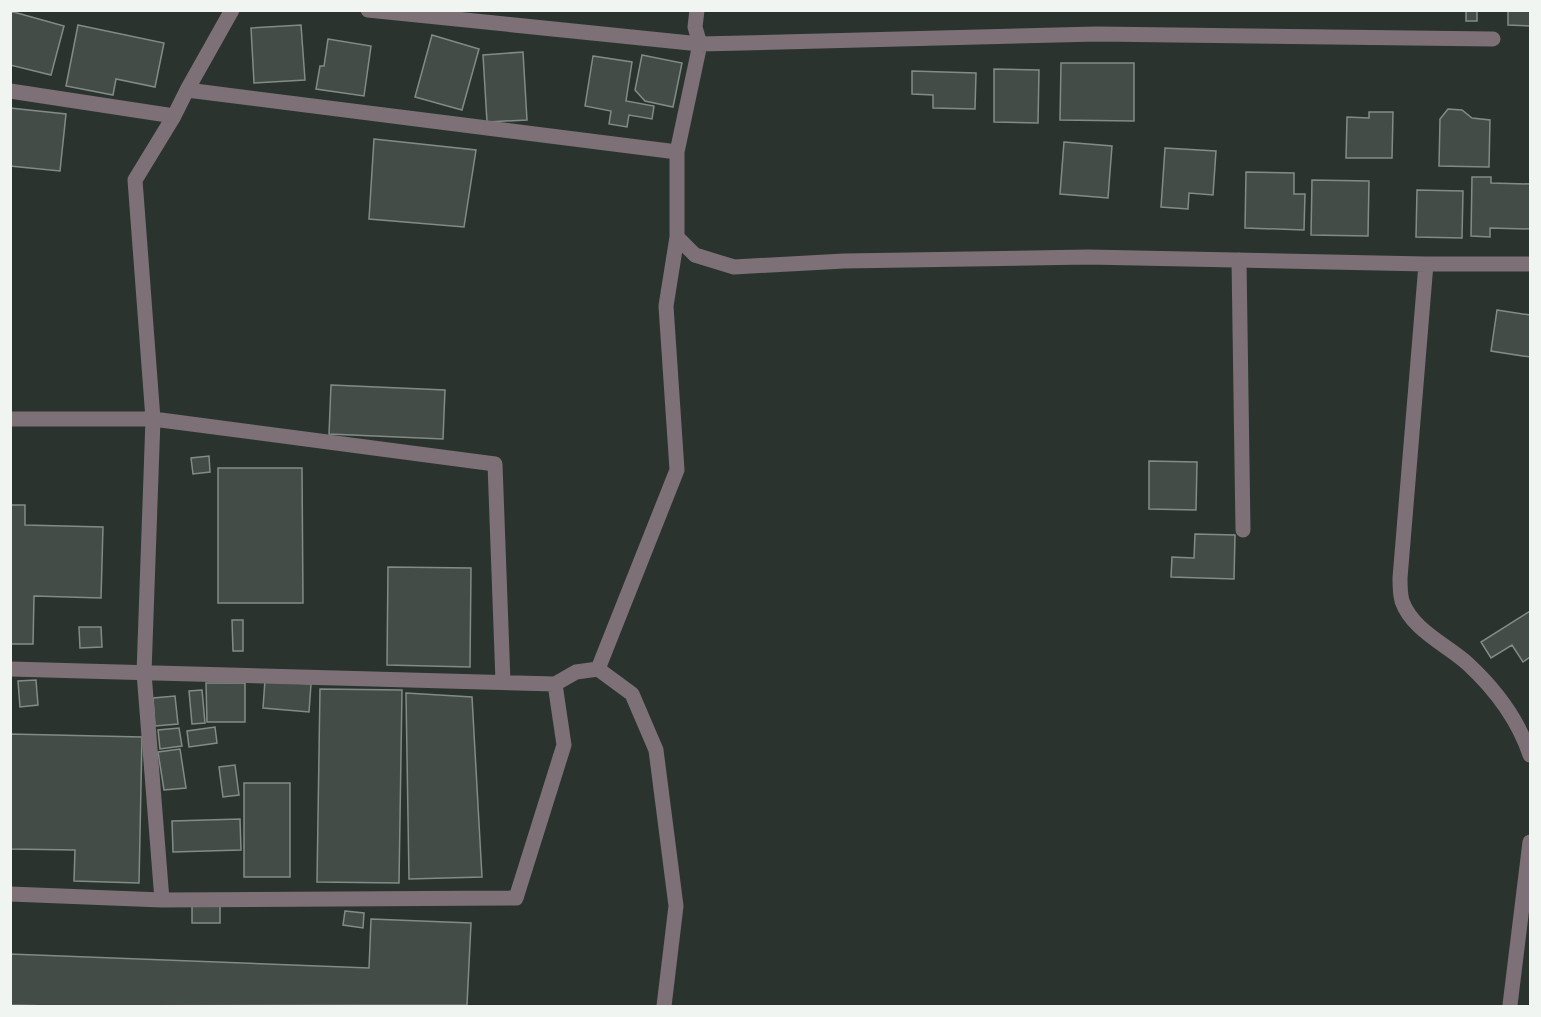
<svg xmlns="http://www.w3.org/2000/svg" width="1541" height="1017" viewBox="0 0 1541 1017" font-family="'Zilla Slab',serif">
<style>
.building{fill:#444c47;stroke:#828c86;stroke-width:1.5}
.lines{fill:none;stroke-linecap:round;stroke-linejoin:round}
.minor{stroke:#7d7077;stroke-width:15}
</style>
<rect width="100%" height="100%" fill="#2b332f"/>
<path class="building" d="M1466 10H1477V21H1466Z
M1508 10H1530V26L1508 25Z
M10 11 64 26 51 75 10 65Z
M78 25 164 43 155 87 116 79 113 95 66 86Z
M301 25 305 80 254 83 251 28Z
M432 35 479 49 462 110 415 97Z
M328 39 371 46 364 96 316 89 320 66H324Z
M523 52 527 120 487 122 483 55Z
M642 55 682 63 673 107 645 101 635 90Z
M593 56 632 62 626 101 654 106 652 119 629 115 627 127 609 124 611 111 585 106Z
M1061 63H1134V121L1060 120Z
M994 69 1039 70 1038 123 994 122Z
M912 71 976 73 975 109 933 108V95L912 94Z
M10 108 66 114 60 171 10 166Z
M1448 109 1462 110 1472 118 1490 120 1489 167 1439 166 1440 119Z
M1369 112H1393L1392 158H1346L1347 117 1369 118Z
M374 139 476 150 464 227 369 219Z
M1064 142 1112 146 1108 198 1060 194Z
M1165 148 1216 151 1213 195 1189 193 1188 209 1161 207Z
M1246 172 1294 173V194H1305L1304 230 1245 228Z
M1472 177H1491V183L1530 184V229L1490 228V237L1471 236Z
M1312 180 1369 181 1368 236 1311 235Z
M1417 190 1463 191 1462 238 1416 237Z
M1497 310 1530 315V357L1491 351Z
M331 385 445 390 443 439 329 434Z
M209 456 210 472 193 474 191 458Z
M1149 461 1197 462 1196 510 1149 509Z
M218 468H302L303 603H218Z
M10 505H25V525L103 527 101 598 34 596 33 644H10Z
M1195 534 1235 535 1234 579 1171 577 1172 557 1194 558Z
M388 567 471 568 470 667 387 665Z
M1530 611V657L1523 662 1512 645 1491 658 1481 642Z
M232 620H243V651H233Z
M79 627H101L102 647 80 648Z
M36 680 38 705 20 707 18 681Z
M265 680 311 684 309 712 263 708Z
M206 683H245V722H207Z
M320 689 402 690 399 883 317 882Z
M202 690 205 723 192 724 189 691Z
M406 693 472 697 482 877 409 879Z
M175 696 178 724 155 726 153 698Z
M215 727 217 743 189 747 187 731Z
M179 728 182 746 160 749 158 730Z
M10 734 142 737 139 883 74 881 75 850 10 849Z
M180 749 186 788 164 790 158 752Z
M235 765 239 795 223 797 219 767Z
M244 783H290V877H244Z
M240 819 241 850 173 852 172 821Z
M192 904 220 905V923H192Z
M345 911 364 913 363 928 343 925Z
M371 919 471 923 467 1005 49 1006 10 1005V954L369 968Z"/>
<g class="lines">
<path class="minor" d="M368 10 700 44 1097 34 1493 39
M187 90 677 152
M10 91 174 116
M677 237 695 255 734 267 844 261 1088 257 1426 264H1530
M1239 260 1243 530
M1426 264 1400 578C1400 585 1400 594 1402 601 1412 630 1447 645 1468 664 1496 690 1518 719 1530 755
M10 419H153L495 464 503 682
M10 669 555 684 576 672 598 669 632 694 656 750 676 906 664 1006
M598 669 677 470 666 306 677 237V152L700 44 695 27 697 10
M10 894 162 900 516 898 564 745 555 684
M162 900 144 673 153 419 135 180 174 116 187 90 232 10
M1510 1005 1530 842"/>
</g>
<rect width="1541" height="1017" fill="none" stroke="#f0f5f2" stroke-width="24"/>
</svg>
